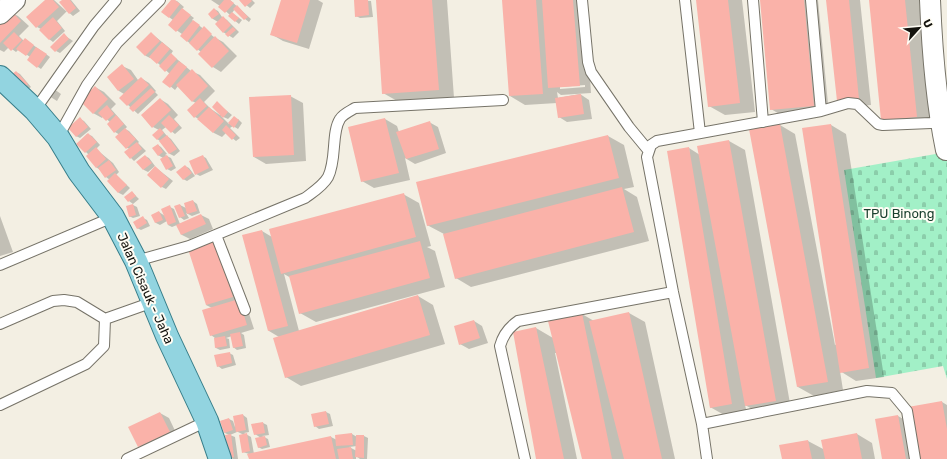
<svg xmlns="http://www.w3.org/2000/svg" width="947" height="459" viewBox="0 0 947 459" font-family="Rubik,sans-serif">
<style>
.cemetery{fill:url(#cemetery-stones)}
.shadow{fill:#0003;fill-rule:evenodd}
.building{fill:#fab2a9}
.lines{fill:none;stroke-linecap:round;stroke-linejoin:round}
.lane-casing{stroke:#767368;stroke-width:12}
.street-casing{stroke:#767368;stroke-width:22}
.primary-casing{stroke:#377e8a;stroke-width:24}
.lane{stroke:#fff;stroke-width:10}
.street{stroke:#fff;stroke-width:20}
.primary{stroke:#92d4e0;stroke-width:22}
.labels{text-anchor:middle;stroke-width:4;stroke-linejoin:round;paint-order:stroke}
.park-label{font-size:13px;fill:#193f2d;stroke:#fffdf5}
.street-label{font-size:13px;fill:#14130e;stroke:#fffdf5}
</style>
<defs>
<pattern id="cemetery-stones" width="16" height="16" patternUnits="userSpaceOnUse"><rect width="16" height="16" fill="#a2f0c7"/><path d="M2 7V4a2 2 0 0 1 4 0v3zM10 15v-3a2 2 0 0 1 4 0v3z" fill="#8bcdaa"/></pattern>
</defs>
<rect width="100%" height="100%" fill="#f3efe3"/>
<path class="cemetery" d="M947 152V379L943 366 876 378 844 170Z"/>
<path class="shadow" d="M46 0H54L66 11 67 10 64 0H71L80 11 73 16 67 11 57 21 65 31 53 42 49 39 41 29 37 27Z
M172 0 177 1 184 7 182 9 194 18 192 20 214 37 223 42 237 56 221 72 213 67 201 52 187 41 182 34 169 25 173 20 162 12Z
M211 0H230L251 19 249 22 245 19 235 9 232 13 242 20 239 24 229 16 230 15 220 6Z
M240 0H252L255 3 250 8Z
M282 0H318L323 3 309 49 283 41 271 34Z
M355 0 371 1 373 17 360 18 356 16Z
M377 0H447L454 98 399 102 383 93Z
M503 0H585L591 93 561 95 557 92 558 98 580 94 589 100 592 119 567 122 559 117 557 103 525 105 510 96ZM585 85V87L560 89V87Z
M697 0H742L755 112 725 115 709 106Z
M761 0H818L829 114 786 118 771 109Z
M827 0H860L871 105 850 107Z
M870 0H919L932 125 897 129 882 120Z
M214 9 218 11 222 17 227 20 239 32 233 38 223 32 218 22 213 19 209 14Z
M10 12 18 16 29 26 19 36 24 41 29 42 50 57 41 69 38 67 30 57 19 49 16 52 9 47 4 52 0 50V22Z
M151 33 173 51 171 54 191 71 200 75 215 91 204 102 211 109 220 115 217 103 232 115 228 119 221 116 229 124 238 119 242 123 238 129 233 126 230 128 240 138 236 141 226 133 222 137 214 133 199 119 195 117 196 103 192 101 178 86 175 90 164 81 170 74 151 57 150 58 146 56 137 47Z
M64 35 73 41 60 53 56 51Z
M122 66 131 70 138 80 141 78 149 83 156 91 155 92 158 95 138 114 128 105 124 94 119 91 108 77Z
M16 72 20 74 31 87 27 90Z
M95 87 104 92 116 104 111 109 127 127 125 129 129 131 139 142 138 143 146 151 134 161 131 158 130 149 127 148 120 135 115 132 110 122 103 116 102 118 93 113Z
M54 89 61 94 57 101 49 96Z
M290 96 303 103 306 161 266 164 254 157Z
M160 99 168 104 178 115 174 119 182 128 175 134 166 127 162 130 167 136 171 139 180 151 174 156 170 154 160 141 157 139 159 130 153 127Z
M80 119 84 121 91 129 80 138 76 136Z
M385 119 397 126 399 132 429 122 438 127 446 153 415 164 405 158 410 180 374 188 362 181Z
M780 125 795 134 835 345 837 344 831 125 846 134 884 377 856 381 840 371 843 390 814 396 798 387Z
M87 134 92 136 100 145 96 149 113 163 119 172 116 175 130 188 123 195 119 193 108 181 110 180 106 177 100 170 96 167 89 155 78 144Z
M608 136 624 145 634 187 624 189 637 197 649 241 471 287 456 278 444 234 427 225Z
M729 141 745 150 791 409 761 414 745 405 747 413 726 416 710 407 689 148 700 155Z
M158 145 161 147 167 154 165 155 171 158 176 168 171 171 167 169 163 158 158 155Z
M145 156 149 158 155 166 148 172 144 170 138 162Z
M202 156 206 158 213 170 200 176 196 174Z
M185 166 189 168 195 176 187 181 183 179Z
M155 167 173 181 166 189 162 187Z
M132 192 139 199 133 204 129 201Z
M403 194 419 203 431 246 427 247 435 251 445 287 316 322 300 313 291 278 284 274 299 331 418 296 433 305 445 344 301 386 286 377 279 337 269 331 262 231 272 237Z
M193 201 197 204 200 213 192 216 186 213 189 218 184 220 180 217V205L186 208Z
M133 205 137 207 140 216 133 218 129 216Z
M170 207 174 209 180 224 201 215 209 219 213 229 190 239 182 235 177 225 172 227 168 225 167 221 160 225 156 223 152 215 159 212 165 216Z
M0 216 13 252 0 256Z
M143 218 147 220 150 226 141 230 137 228Z
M215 242 228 249 254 329 241 333 244 335 246 348 237 350 233 347 232 336 226 338 229 339 230 348 220 350 216 348 215 338 211 335 212 308 206 305Z
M629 313 645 322 675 459H583L557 353H555L577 459H537L536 328 553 338 582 314 594 321Z
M474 321 482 326 488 343 469 349 460 344Z
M229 353 233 355 236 365 222 369 218 366Z
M942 402 947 405V459H883L898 416 912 424Z
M326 412 330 414 333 426 319 429 315 426 312 415Z
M160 413 169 418 178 437 147 451 139 446Z
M243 415 247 418 249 432 244 433 251 437 254 454 331 437 337 440 352 434 357 437V436H364L368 438 367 459H360L356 456V459H250L249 454 243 452 244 435 236 431 237 432 230 435 235 437 238 459H233L229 457V435L225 433 221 421 229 419 233 421 235 427 236 426ZM357 446V451L349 447Z
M263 423 267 425 269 435 262 436 268 439 270 447 262 449 258 447 261 438 255 434Z
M857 434 872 443 875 459H783L808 441 825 450Z"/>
<path class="building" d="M45 0H53L59 7 36 28 26 17Z
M62 0H70L76 8 69 14 59 2Z
M171 0H175L180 4 169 18 161 12Z
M224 0H230L234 3 225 13 218 7Z
M239 0H251L252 1 245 7Z
M281 0H310L297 43 270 35Z
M354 0H368L369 15 355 17Z
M376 0H432L439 90 382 94Z
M502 0H536L543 94 509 96Z
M542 0H573L580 86 548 88Z
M696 0H728L740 103 708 107Z
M760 0H804L814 106 770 110Z
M826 0H849L859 99 837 101Z
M869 0H905L917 117 881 120Z
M237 5 248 17 244 20 233 9Z
M182 8 191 15 176 32 168 25Z
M214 8 219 14 212 19 208 14Z
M10 10 21 21 0 43V21Z
M232 12 239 18 235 22 228 16Z
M223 16 231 25 223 33 215 24Z
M53 17 62 28 49 40 39 30Z
M193 20 200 25 187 42 180 36Z
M204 26 212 34 197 51 189 43Z
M233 27 236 30 228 37 225 34Z
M14 32 22 40 11 51 3 43Z
M151 32 160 41 145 56 136 47Z
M64 33 69 39 55 52 50 47Z
M215 36 229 51 212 68 198 54Z
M25 38 34 45 26 56 16 49Z
M162 42 170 49 157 64 149 57Z
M36 47 47 54 37 68 27 60Z
M171 53 177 59 165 72 159 66Z
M179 61 187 67 170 88 162 82Z
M122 64 134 79 118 91 107 77Z
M192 69 208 86 192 102 176 85Z
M16 71 28 84 23 89 11 75Z
M141 77 149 85 127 106 119 98Z
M95 86 108 99 93 114 80 101Z
M151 88 155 92 133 112 129 108Z
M581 94 584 114 558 118 555 98Z
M291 95 294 155 253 157 249 97Z
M160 98 171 110 152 128 141 115Z
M200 98 207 106 194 118 187 110Z
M217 101 228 112 223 118 212 107Z
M107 105 114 114 106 121 98 113Z
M209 107 224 121 213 133 197 119Z
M116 115 124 124 114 133 107 124Z
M169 115 179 125 171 133 161 123Z
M234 116 239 120 234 128 228 123Z
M80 117 88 127 76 137 68 128Z
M385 118 399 173 361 182 348 127Z
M430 121 439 149 406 159 396 132Z
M780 124 828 382 797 387 749 129Z
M831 124 869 368 840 373 802 128Z
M226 125 236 135 232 140 222 130Z
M125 128 136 139 126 149 115 137Z
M160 128 164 133 157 140 152 135Z
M88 133 97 142 85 153 76 144Z
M167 135 177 149 169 154 159 141Z
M608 135 619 178 427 226 416 182Z
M729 140 776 401 745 406 697 146Z
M137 142 142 149 130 159 124 152Z
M158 144 163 152 158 156 152 148Z
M96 147 106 159 96 168 86 156Z
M689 147 732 404 710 408 667 151Z
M145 155 152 163 143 170 136 162Z
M167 155 173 166 166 170 160 159Z
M203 155 209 168 195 175 189 161Z
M109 160 116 170 105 178 98 168Z
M185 165 192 173 183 180 176 172Z
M155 166 169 179 161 188 147 175Z
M115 173 127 185 118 193 107 181Z
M622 187 634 232 455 279 443 234Z
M132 191 136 196 128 202 124 197Z
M404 193 416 237 281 274 269 229Z
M193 200 197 211 187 214 184 203Z
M133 204 136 215 129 217 126 206Z
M180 204 185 216 179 218 174 206Z
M170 205 176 222 168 225 161 209Z
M159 211 163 220 155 223 151 215Z
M201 214 206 224 181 235 176 225Z
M143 216 147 223 137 229 133 222Z
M262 230 288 326 268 331 242 235Z
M215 241 233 297 206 305 188 249Z
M420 241 430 278 299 314 289 276Z
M418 295 430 335 285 378 273 338Z
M239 299 247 325 210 336 202 310Z
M629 312 662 459H624L589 321Z
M582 313 612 459H582L548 321Z
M474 320 480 338 459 345 454 326Z
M536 327 564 459H536L513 332Z
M240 332 243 346 233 348 230 334Z
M225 336 227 346 215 348 214 338Z
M230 352 232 363 217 367 214 355Z
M942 401 947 429V459H917L908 407Z
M326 411 329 424 314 427 311 414Z
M160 412 170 432 138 447 128 427Z
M243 414 246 430 236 432 233 416Z
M898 415 906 459H882L875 419Z
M229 418 233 430 224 433 220 421Z
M263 422 265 433 254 435 251 424Z
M247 433 250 451 242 453 239 435Z
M352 433 353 445 336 446 335 435Z
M857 433 862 459H825L821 440Z
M231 434 234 457 228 458 225 435Z
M356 435H364V458L355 457Z
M265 436 267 445 258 448 255 438Z
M331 436 336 459H249L247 454Z
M808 440 812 459H782L779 445Z
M351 447 353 459H339L337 449Z"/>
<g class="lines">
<g class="lane-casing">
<path id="lane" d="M582 0 588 62 591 72 629 127 648 150
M685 0 700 133
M753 0 763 122
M811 0 821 111
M35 110 94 26 116 0
M58 137 87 85 117 43 160 0
M216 235 245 310
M136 261 189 246 305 198C313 192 323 186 328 177 337 159 331 133 340 119 343 114 350 111 355 108L503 100
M0 265 113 217
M0 324 53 301 64 300 77 302 105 319
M0 405 86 364 104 346 105 319 153 302
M702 424 867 391 892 393 907 411 915 459
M127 459 207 421
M525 459 500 346C503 335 508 328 518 321L673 292
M707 459 702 424 673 292 647 157 651 145 657 141 821 111 848 103 857 104 878 124 883 125 931 123 940 121"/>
</g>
<g class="street-casing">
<path id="street" d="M930 0C932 50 936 101 946 150
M0 14 15 0"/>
</g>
<g class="primary-casing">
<path id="primary" d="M0 77 35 110 58 137 79 172 113 217 136 261 167 336 207 421 220 459"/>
</g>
<use href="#lane" class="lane"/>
<use href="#street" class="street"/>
<use href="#primary" class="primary"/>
</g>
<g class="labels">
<g class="park-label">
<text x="899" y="218">TPU Binong</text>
</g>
<g class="street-label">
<text transform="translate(146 288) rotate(66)" y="5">Jalan Cisauk - Jaha</text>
</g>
</g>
<g transform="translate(919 28) rotate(63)" stroke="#fffdf5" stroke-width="3" paint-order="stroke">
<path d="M0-3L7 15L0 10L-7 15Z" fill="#14130e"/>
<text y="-6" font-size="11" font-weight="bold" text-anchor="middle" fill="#14130e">U</text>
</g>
</svg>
